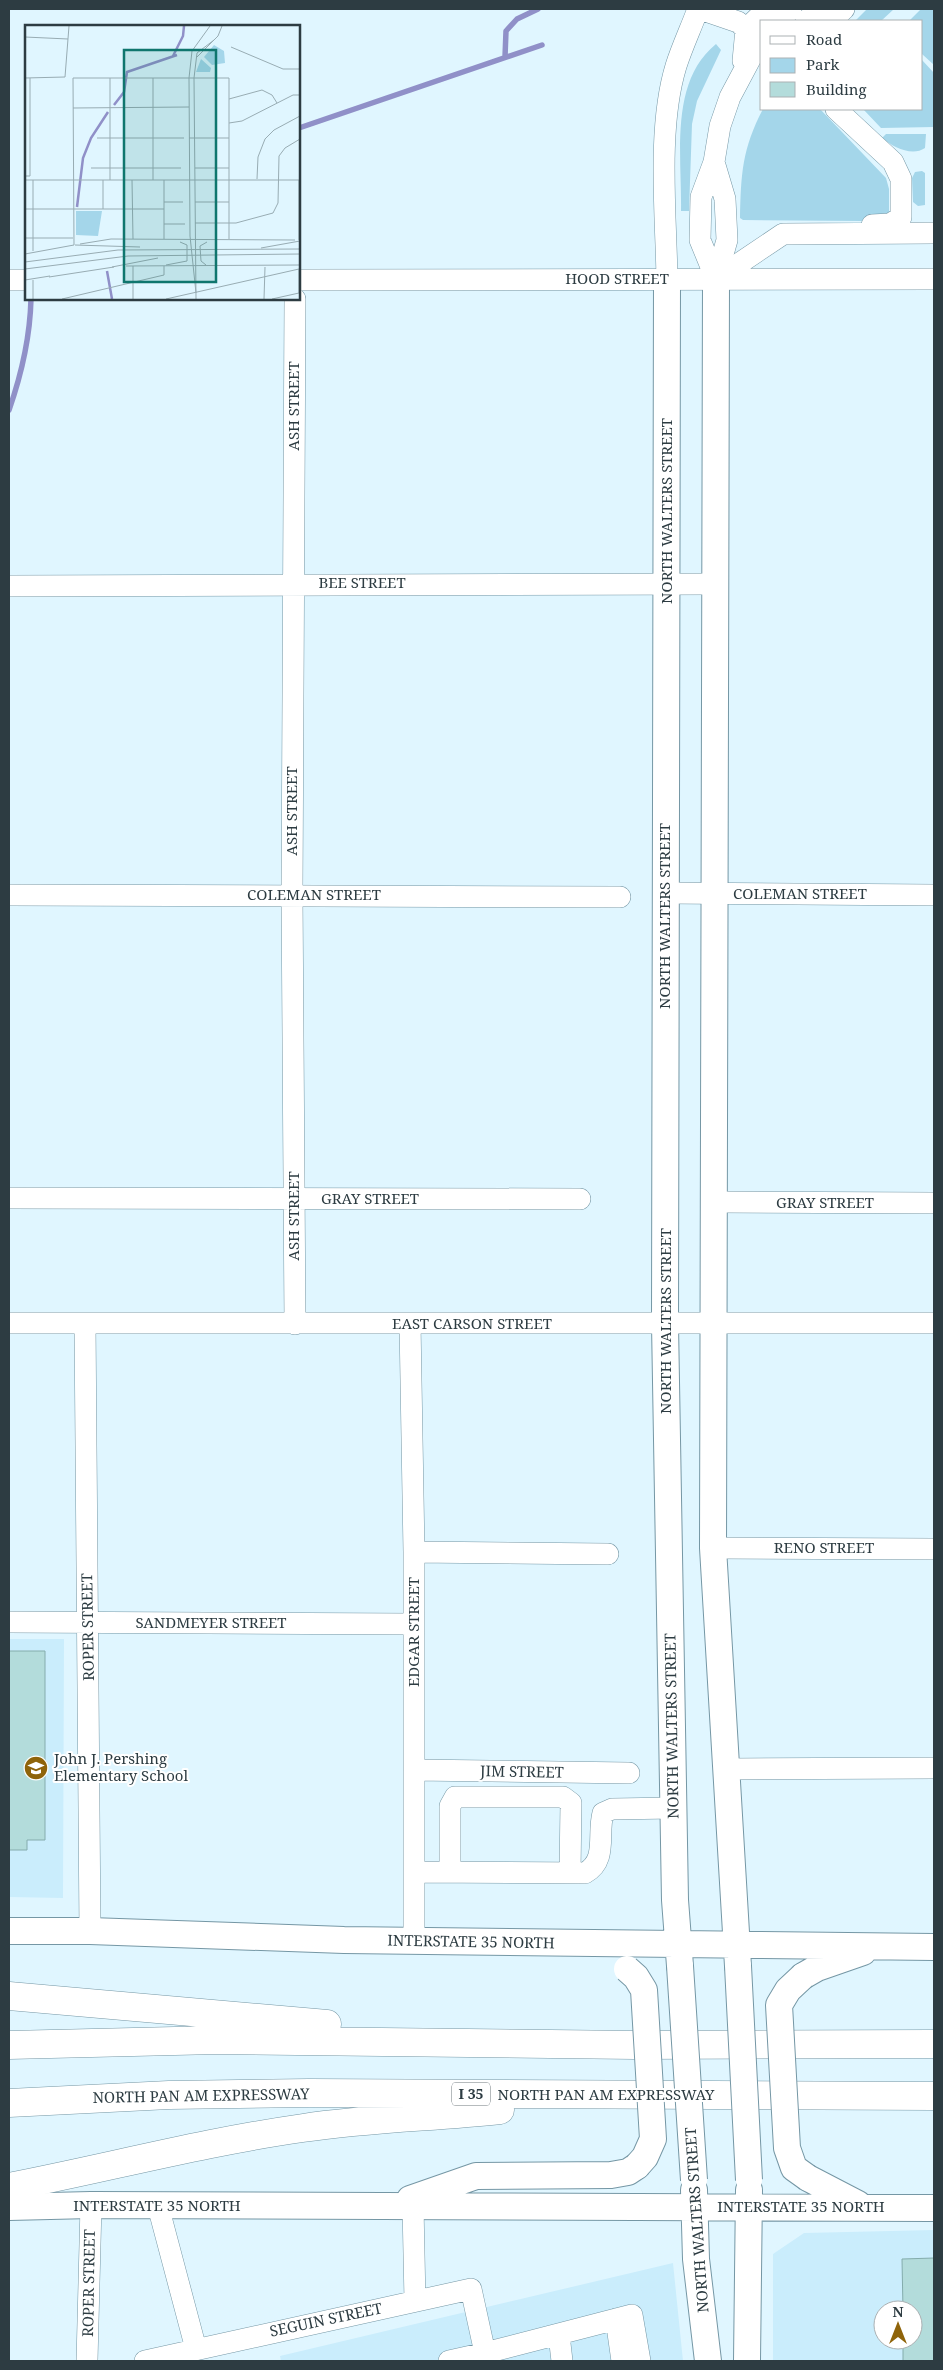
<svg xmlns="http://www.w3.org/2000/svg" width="943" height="2370" viewBox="0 0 943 2370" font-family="'Noto Serif',serif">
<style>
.built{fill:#caedfc;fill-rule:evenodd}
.green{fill:#a4d6ea}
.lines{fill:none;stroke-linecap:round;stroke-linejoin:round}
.stream{stroke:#9090c8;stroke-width:5.5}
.building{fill:#b3dcdb;stroke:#84acac}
.minor-casing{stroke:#7597a5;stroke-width:22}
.major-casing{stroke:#7597a5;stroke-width:28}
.highway-casing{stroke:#7597a5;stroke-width:29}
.minor{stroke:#fff;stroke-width:21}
.major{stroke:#fff;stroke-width:26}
.highway{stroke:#fff;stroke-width:28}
.major-bridge-casing{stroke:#7597a5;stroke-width:28;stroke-linecap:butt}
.major-bridge{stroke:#fff;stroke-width:26}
.labels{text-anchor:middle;stroke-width:4;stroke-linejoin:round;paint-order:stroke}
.shield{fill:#fff;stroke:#6c767b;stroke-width:1}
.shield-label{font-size:14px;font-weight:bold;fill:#2d3c42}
.street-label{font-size:15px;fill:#2d3c42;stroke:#fff}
.poi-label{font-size:15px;fill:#2d3c42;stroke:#fff;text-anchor:start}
.inset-river{fill:none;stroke:#9090c8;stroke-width:2.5}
.inset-road{fill:none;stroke:#98acb3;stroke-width:1}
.view{fill:#0f766e;fill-opacity:0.15;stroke:#0f766e;stroke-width:2.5}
.inset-edge{fill:none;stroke:#2d3c42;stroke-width:2.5}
</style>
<rect width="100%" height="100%" fill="#e0f6ff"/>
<path class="built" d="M9 1639H64L63 1898 9 1897Z
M934 2230V2361H773V2254L804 2233ZM883 2310H913V2340H883Z
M673 2263 683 2361H281L280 2356Z"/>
<path class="green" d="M867 9H894L881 21H857L856 20Z
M921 9H934V65L922 54V21H909Z
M716 44 721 50 697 101 692 124 689 211H681C682 156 669 82 716 44Z
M922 60 934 73V127L881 128 863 109H922Z
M763 109H820L886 178 889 189V216L863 221 743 220 740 218C741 174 742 149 763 109Z
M886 134H926L925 148C912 157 893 147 882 138Z
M922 171 925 173V205L918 206 913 202 912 178 915 172Z"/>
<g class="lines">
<path class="stream" d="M505 57 506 31 517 19 538 9
M299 128 542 45
M9 410C22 373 30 338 31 299"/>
</g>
<path class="building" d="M9 1651H45V1840H27V1850H9Z
M934 2258V2361H903V2340H913V2310H903L902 2259Z"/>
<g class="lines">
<g class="minor-casing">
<path id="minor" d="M700 9 738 22 757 38
M778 21 791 9
M806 21 819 9
M831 21 844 9
M743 61 746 29 767 9
M836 109 893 162 901 179V217L890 224 872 225
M714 162 725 199 727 240 716 279
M667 279C666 214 657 128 676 66 682 47 691 28 698 9
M716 279 700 240 701 197 714 162 720 126 730 97 762 37
M716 279 783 234 934 233
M9 280H26
M299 280 934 279
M295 299 292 894 295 1324
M9 586 715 584
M665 893 934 895
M9 895 620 897
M9 1198 580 1199
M715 1202 934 1203
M9 1323H934
M85 1323 90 1931
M410 1323 414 1552V1941
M713 1548 934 1549
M414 1552 608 1554
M9 1622 413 1624
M728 1769 934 1768
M414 1770 629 1773
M415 1872 585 1873C608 1860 597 1835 603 1813L612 1809 673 1808
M450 1872V1806L455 1797H563L571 1803 570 1873
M158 2206 196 2349
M413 2206 415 2301
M616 2319 622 2361
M559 2335 562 2361
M87 2361 91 2205
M145 2361 471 2289 485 2353 632 2315 640 2361
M449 2361 485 2353"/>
</g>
<g class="major-casing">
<path id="major" d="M667 279 665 1324 675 1900 680 1966
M716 279 713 1548 738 1966
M9 1931H90L344 1940 934 1947
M803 1976 817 1968 863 1952
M808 2178 858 2204
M694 2190 696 2259 708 2361
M410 2199 476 2176 611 2175 628 2172 637 2166
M9 2207 91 2205 934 2208
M747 2361 749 2190"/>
</g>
<g class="highway-casing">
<path id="highway" d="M9 1996 327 2024
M9 2045 216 2040 635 2045 934 2044
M9 2103 169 2095 309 2093 934 2096
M9 2187C107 2168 204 2142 303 2128 369 2118 435 2117 500 2110"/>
</g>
<use href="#minor" class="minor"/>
<use href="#major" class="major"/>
<use href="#highway" class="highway"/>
<g class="major-bridge-casing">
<path id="major-bridge" d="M680 1966 694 2180
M738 1966 749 2180
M627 1969 636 1977 644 1990 653 2139 645 2157 637 2166
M803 1976 788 1990 779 2005 787 2148 794 2168 808 2178"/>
</g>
<use href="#major-bridge" class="major-bridge"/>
</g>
<defs>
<g id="school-disc" transform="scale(1.25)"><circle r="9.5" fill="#8f640a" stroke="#fff"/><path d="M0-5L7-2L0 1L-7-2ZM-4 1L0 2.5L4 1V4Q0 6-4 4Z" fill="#fff"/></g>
</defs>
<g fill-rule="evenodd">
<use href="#school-disc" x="36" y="1768"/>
</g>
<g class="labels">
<rect class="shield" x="452" y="2082.5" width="38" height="23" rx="4"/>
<g class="shield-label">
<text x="471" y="2099">I 35</text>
</g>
<g class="street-label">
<text x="617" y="284">HOOD STREET</text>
<text transform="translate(294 406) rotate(-90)" y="5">ASH STREET</text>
<text transform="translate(667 511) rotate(-90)" y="5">NORTH WALTERS STREET</text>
<text x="362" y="588">BEE STREET</text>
<text transform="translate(292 811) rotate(-90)" y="5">ASH STREET</text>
<text x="800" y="899">COLEMAN STREET</text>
<text x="314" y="900">COLEMAN STREET</text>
<text transform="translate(665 916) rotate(-90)" y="5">NORTH WALTERS STREET</text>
<text x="370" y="1204">GRAY STREET</text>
<text x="825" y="1208">GRAY STREET</text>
<text transform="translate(294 1216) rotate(-90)" y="5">ASH STREET</text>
<text transform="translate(666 1321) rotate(-90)" y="5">NORTH WALTERS STREET</text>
<text x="472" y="1329">EAST CARSON STREET</text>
<text x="824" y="1553">RENO STREET</text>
<text x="211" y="1628">SANDMEYER STREET</text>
<text transform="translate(88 1627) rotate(-91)" y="5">ROPER STREET</text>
<text transform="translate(414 1632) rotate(-90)" y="5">EDGAR STREET</text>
<text transform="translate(672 1726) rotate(-91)" y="5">NORTH WALTERS STREET</text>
<text transform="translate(522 1772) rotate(1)" y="5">JIM STREET</text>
<text transform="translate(471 1942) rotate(1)" y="5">INTERSTATE 35 NORTH</text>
<text x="606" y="2100">NORTH PAN AM EXPRESSWAY</text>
<text transform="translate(201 2096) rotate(-1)" y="5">NORTH PAN AM EXPRESSWAY</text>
<text x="157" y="2211">INTERSTATE 35 NORTH</text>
<text x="801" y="2212">INTERSTATE 35 NORTH</text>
<text transform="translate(697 2220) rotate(-94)" y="5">NORTH WALTERS STREET</text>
<text transform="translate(89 2283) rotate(-89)" y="5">ROPER STREET</text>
<text transform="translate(326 2320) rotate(-12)" y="5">SEGUIN STREET</text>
</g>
<g class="poi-label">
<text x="54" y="1764">John J. Pershing<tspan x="54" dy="17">Elementary School</tspan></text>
</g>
</g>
<g transform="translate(25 25)">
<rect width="275" height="275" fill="#e0f6ff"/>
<path d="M189 20 199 26 200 38 187 40 179 32ZM176 34 186 43 185 47H171ZM51 186H77L73 211 51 210Z" fill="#a4d6ea"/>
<path class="inset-river" d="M148 31 158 11 159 1M89 80 99 67 102 47 152 30M52 182 58 133 66 113 83 87M82 246 87 274"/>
<path class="inset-road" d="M0 12 43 14M206 22 258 44H275M172 32 193 11 197 1M0 53 40 52 44 1M85 53V155M128 53V155M164 53 167 26 185 1M164 53 165 211 171 268M169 53 172 28 189 15M169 53 171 274M204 74 237 65 247 70 252 78M48 83 164 82M204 98 217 96 268 70H275M72 113H159M164 113H204M66 143H156M170 143H204M0 151H5V53M232 154 233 132 240 114 249 105 275 91M0 155H274V215M78 155V184M107 155 108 214M139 155V214M139 177H158M170 177H204M0 184H139M170 198H211L248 188 253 178 254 131 260 123 275 114M139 199H160M0 213H48M55 219 86 214 270 215M49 220 48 53H204V214M50 220 115 222M236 223 275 216M8 226V155M0 229 49 220M0 237 93 225 275 224M141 240 162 236V220L155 217M181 240 176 236 175 221 182 217M101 241 275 240M108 241V274M87 242 133 233M0 244 103 231 275 229M24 252 89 242M0 255 25 251M8 255V274M37 274 139 250V241M141 274 274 244M239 274 240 242M247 274 274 268V244"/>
<path class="view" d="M99 25H191V257H99Z"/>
<rect width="275" height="275" class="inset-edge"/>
</g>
<rect width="943" height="2370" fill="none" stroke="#2d3c42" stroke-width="20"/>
<rect x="760" y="20" width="162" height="90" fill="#ffffff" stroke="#abb1b3"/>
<rect x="770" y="36" width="25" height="8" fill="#ffffff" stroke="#abb1b3"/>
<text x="806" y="45" font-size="15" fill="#2d3c42">Road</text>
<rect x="770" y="58" width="25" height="15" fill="#a4d6ea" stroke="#abb1b3"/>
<text x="806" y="70" font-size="15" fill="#2d3c42">Park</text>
<rect x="770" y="82" width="25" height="15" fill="#b3dcdb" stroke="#abb1b3"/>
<text x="806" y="95" font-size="15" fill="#2d3c42">Building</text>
<g transform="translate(898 2325)"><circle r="24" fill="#ffffff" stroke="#abb1b3"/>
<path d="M0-4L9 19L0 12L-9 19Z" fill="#8f640a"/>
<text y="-8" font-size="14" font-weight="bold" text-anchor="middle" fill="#2d3c42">N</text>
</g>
</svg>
